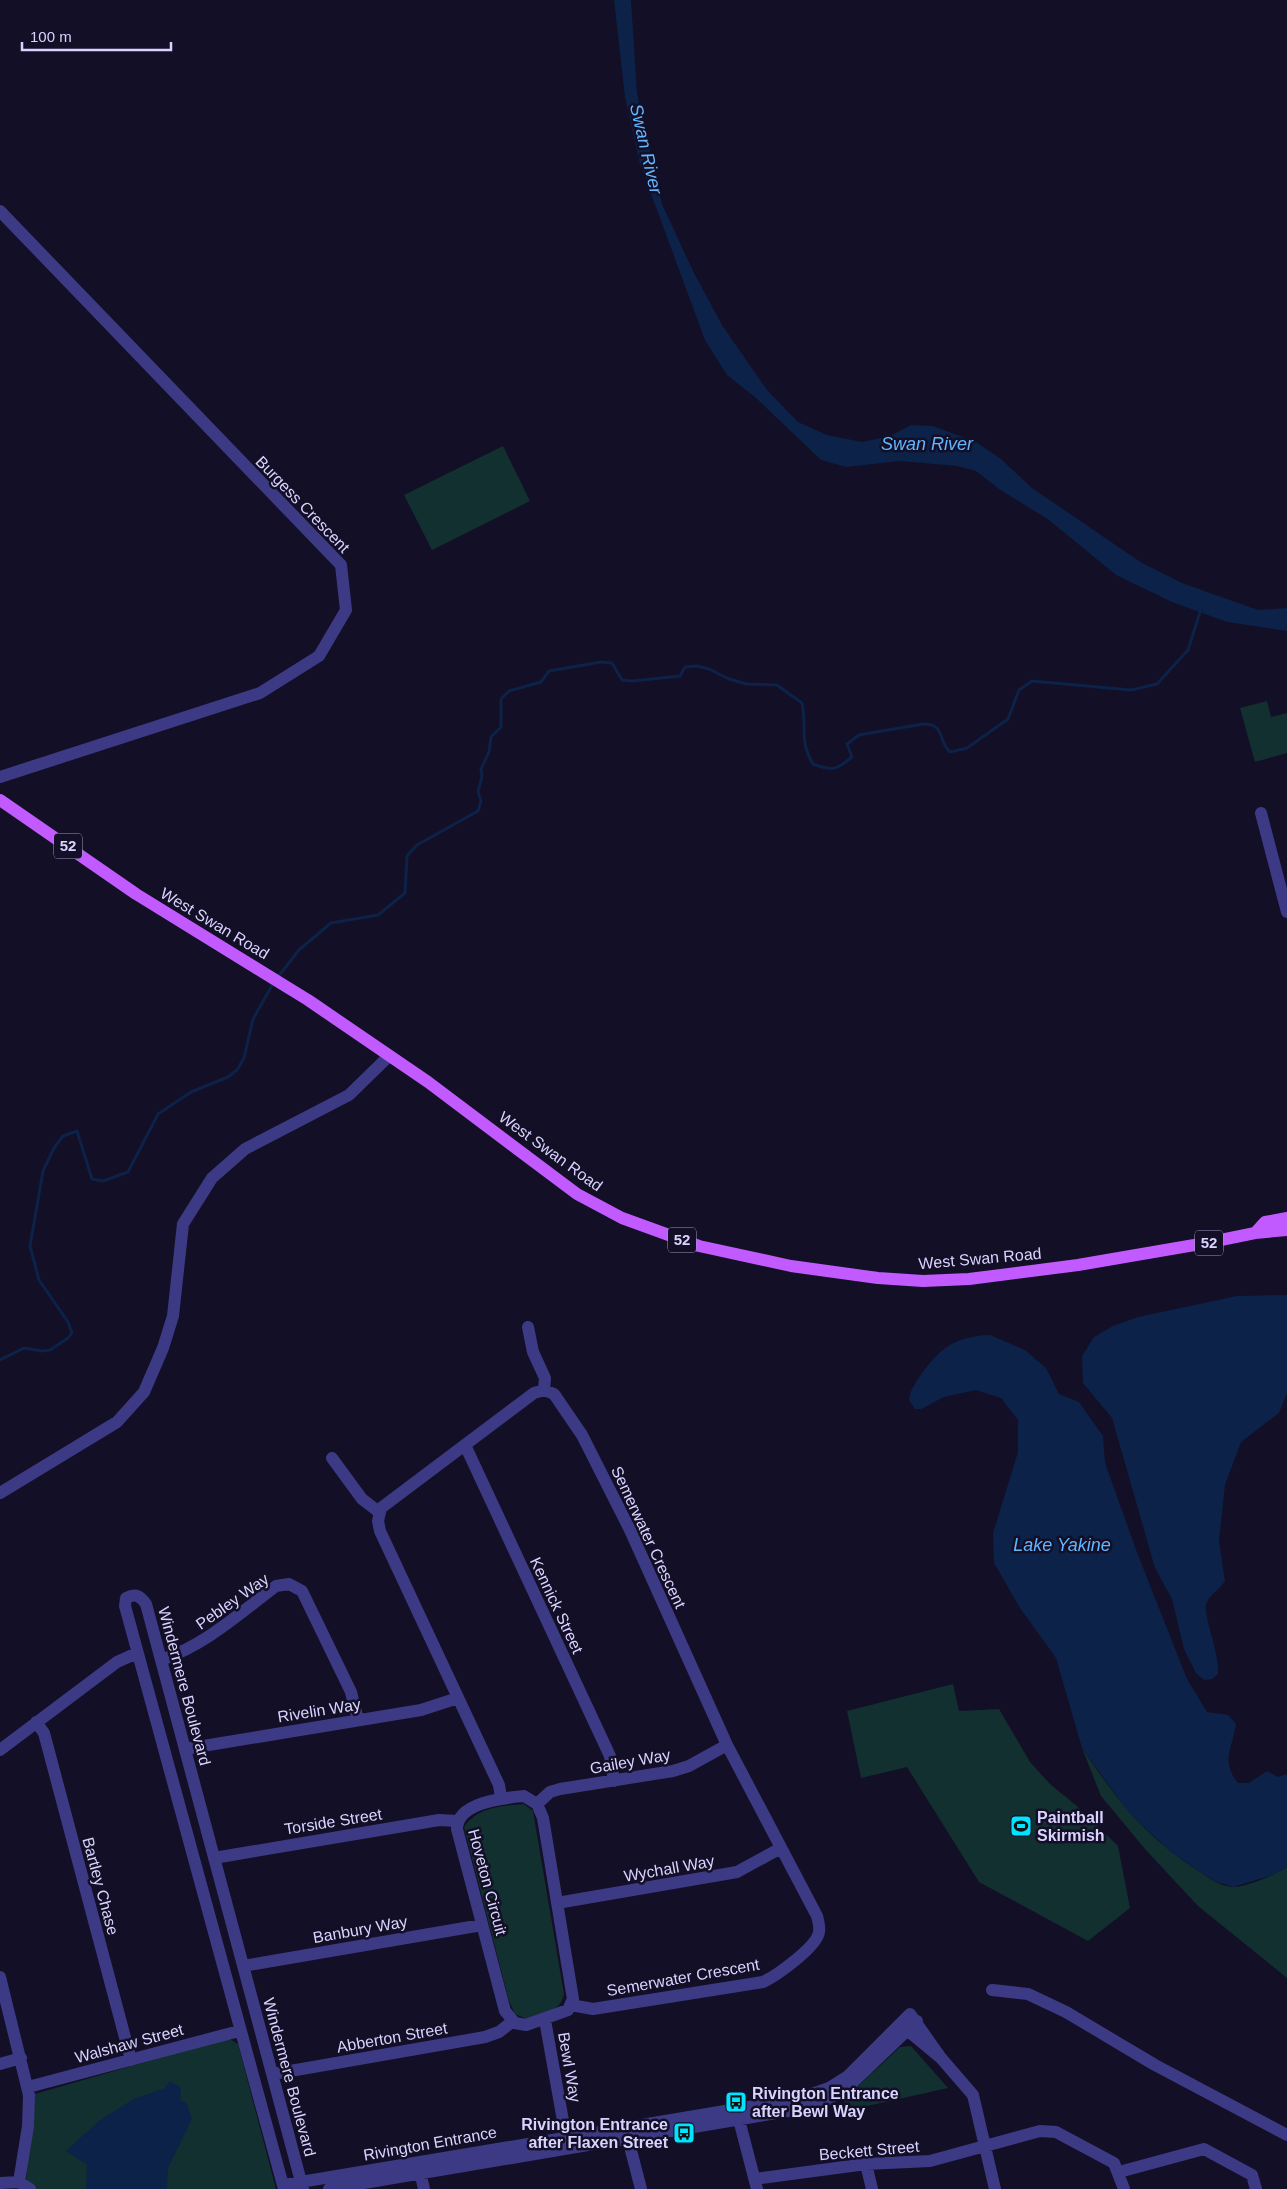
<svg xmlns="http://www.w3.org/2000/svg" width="1287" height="2189" viewBox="0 0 1287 2189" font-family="Helvetica,sans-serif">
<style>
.green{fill:#12302f}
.water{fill:#0c2248}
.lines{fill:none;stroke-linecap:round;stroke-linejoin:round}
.stream{stroke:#0c2248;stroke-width:3}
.minor{stroke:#3d3a85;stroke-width:12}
.major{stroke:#c25bff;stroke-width:12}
.labels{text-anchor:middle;stroke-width:5;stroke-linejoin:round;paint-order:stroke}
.shield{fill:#130f26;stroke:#9e99be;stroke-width:1}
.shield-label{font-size:15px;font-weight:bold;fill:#d9d4ff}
.street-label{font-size:16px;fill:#d9d4ff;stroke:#130f26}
.poi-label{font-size:16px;font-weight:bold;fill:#d9d4ff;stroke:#130f26;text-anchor:start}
.water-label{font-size:18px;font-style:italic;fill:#62b6ff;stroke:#130f26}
</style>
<rect width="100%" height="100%" fill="#130f26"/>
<path class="green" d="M503 446 530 501 432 550 404 495Z
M1267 701 1271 717 1287 713V753L1255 762 1240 708Z
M953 1684 959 1711 999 1709 1030 1762 1050 1784 1078 1807 1118 1846 1130 1908 1088 1941 979 1882 907 1767 861 1778 847 1711Z
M1082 1748C1117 1800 1145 1837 1199 1871 1209 1878 1221 1887 1233 1887 1248 1887 1274 1875 1287 1867V1978L1198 1906 1145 1849 1101 1796Z
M524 1804 533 1811 564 1994C561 2012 542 2014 527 2019L515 2014 509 2001 464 1827C478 1807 501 1806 524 1804Z
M228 2038 238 2044 276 2189H35L26 2180 35 2094Z
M911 2046 948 2088 849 2110 843 2100 900 2047Z"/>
<path class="water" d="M614 0H631L637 93 662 204 694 273 722 325 767 390 798 422 827 435 862 442 890 436 911 425 933 426 976 442 1001 459 1032 488 1142 563 1182 583 1258 610 1287 608V631L1227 622 1172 602 1116 575 1049 520 999 489 976 471 957 466 900 461 846 467 821 460 756 398 727 375 705 340 640 164 625 97Z
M1287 1295V1393L1279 1413 1241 1442 1225 1485 1219 1541 1225 1581C1220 1589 1208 1596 1206 1605 1203 1613 1220 1656 1218 1674L1212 1679 1204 1680 1196 1673 1184 1649 1172 1599 1155 1568 1112 1418 1083 1383 1082 1356 1094 1337 1113 1326 1138 1317 1237 1296Z
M990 1335 1025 1350 1046 1368 1059 1394 1079 1402 1103 1436 1105 1463 1138 1555 1187 1679 1207 1712 1228 1715 1236 1724C1233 1747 1220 1761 1238 1783H1249L1267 1771 1278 1777 1287 1774V1867L1273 1875 1233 1887 1214 1881 1171 1852 1129 1813 1082 1748 1056 1658 1020 1608 994 1563 993 1533 1018 1452V1420L1001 1398 976 1390 944 1397 921 1409H915L909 1400C910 1391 913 1387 918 1379 938 1350 953 1336 990 1335Z
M170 2081 181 2088 180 2100 186 2102 192 2119 168 2168 167 2189H86L87 2165 66 2151 100 2120 134 2099 165 2088Z"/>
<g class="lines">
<path class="stream" d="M278 977 299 950 331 923 378 915 405 893 407 856 417 845 478 811 481 801 478 792 482 776 481 769 489 752 491 737 501 727V699L509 691 541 682 549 671 601 662 612 663 622 680 633 681 680 676 685 667 697 666 709 669 729 679 747 684 777 685 802 703C807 727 799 741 813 764 833 771 835 771 852 757L847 744 859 735 923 724C946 724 937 740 950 752L967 748 1008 719 1019 690 1032 681 1131 690 1157 684 1188 650 1201 609
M0 1360 24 1348 42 1351 50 1350 68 1338 72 1333 68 1322 39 1280 30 1246 43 1171 54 1148 63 1136 77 1131 92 1179 103 1181 128 1172 158 1114 191 1092 228 1077 237 1070 244 1058 253 1019 274 982"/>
<path class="minor" d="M0 211 341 565 346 610 319 656 260 693 0 777
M1261 813 1287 912
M528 1327 533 1352 545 1378 544 1390
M465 1445 610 1756 614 1781
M332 1458 362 1499 379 1512
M0 1493 117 1422 144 1392 163 1348 173 1316 183 1224 212 1178 245 1149 349 1095 389 1056
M161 1660C205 1645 239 1614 276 1586L289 1584 302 1591 351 1692 358 1720
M36 1722 44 1733 131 2060
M185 1749 421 1710 458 1698
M0 1750 117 1662 137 1653
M524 1796 537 1804 543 1818 573 1999 568 2010 526 2025 515 2023 505 2011 457 1829C457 1802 504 1798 524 1796Z
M501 1798 499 1785 380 1531 378 1521 381 1508 534 1393 544 1390 554 1394 582 1435 630 1530 727 1745 817 1916C818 1920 820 1927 819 1932 817 1947 776 1976 763 1982L593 2009 571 2005
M537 1804 550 1792 560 1789 673 1771 689 1766 727 1745
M214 1858 439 1820 457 1821
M557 1903 737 1872 781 1848
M243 1966 482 1925
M0 1977 29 2095 28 2126 19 2182
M992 1990 1028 1994 1066 2012 1155 2065 1287 2135
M545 2020 567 2143
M901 2025 941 2058 973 2095 995 2189
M0 2064 21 2058
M273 2074 485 2037 499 2032 513 2021
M28 2087 239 2031
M737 2112 757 2189
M626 2131 641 2189
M866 2164 872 2189
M419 2167 424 2189
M1119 2172 1204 2149 1252 2175 1256 2189
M755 2179 866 2164 930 2161 1040 2131 1056 2132 1114 2163 1124 2189
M0 2183 19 2182 30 2189
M283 2185 801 2098 829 2088 848 2076 910 2014 941 2058
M284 2189 125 1606 126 1598C136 1593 140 1596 146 1604L303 2189
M329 2189 806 2108 829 2099 848 2087 917 2021"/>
<path class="major" d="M0 800 136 894 308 1000 428 1082 577 1194 622 1218 699 1246 791 1266 878 1278 923 1281 969 1279 1078 1265 1206 1243 1255 1233 1287 1230
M1255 1233 1265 1222 1287 1218"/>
</g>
<defs>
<g id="stadium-square" transform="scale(1.125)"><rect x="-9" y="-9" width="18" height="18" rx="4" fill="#00e5ff" stroke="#130f26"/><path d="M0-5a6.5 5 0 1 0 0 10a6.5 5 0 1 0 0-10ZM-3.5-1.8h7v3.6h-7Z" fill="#111"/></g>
<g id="bus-square" transform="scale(1.125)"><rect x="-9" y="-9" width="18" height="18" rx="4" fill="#00e5ff" stroke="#130f26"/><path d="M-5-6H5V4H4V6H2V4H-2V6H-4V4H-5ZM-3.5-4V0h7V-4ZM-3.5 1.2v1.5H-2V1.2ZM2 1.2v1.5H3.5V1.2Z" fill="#111"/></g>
</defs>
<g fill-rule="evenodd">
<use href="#stadium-square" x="1021" y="1826"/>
<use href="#bus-square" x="736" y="2102"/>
<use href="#bus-square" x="684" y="2133"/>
</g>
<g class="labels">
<g class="shield">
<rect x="54" y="833.5" width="28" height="25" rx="4"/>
<rect x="668" y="1227.5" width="28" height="25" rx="4"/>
<rect x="1195" y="1230.5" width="28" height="25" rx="4"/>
</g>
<g class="shield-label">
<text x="68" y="851">52</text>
<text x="682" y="1245">52</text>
<text x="1209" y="1248">52</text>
</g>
<g class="street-label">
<text transform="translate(303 504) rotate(46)" y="6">Burgess Crescent</text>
<text transform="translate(215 923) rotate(31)" y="6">West Swan Road</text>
<text transform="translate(551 1151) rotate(36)" y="6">West Swan Road</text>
<text transform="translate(980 1258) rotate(-5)" y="6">West Swan Road</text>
<text transform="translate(649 1537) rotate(65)" y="6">Semerwater Crescent</text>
<text transform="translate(232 1601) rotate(-35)" y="6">Pebley Way</text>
<text transform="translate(557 1605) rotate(65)" y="6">Kennick Street</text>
<text transform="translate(185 1686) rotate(75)" y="6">Windermere Boulevard</text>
<text transform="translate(319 1710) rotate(-9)" y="6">Rivelin Way</text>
<text transform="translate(630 1761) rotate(-10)" y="6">Gailey Way</text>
<text transform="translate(333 1821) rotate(-9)" y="6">Torside Street</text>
<text transform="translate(669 1868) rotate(-10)" y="6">Wychall Way</text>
<text transform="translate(488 1882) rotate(75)" y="6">Hoveton Circuit</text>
<text transform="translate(101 1886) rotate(75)" y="6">Bartley Chase</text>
<text transform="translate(360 1929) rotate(-10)" y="6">Banbury Way</text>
<text transform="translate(683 1977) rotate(-10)" y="6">Semerwater Crescent</text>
<text transform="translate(392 2037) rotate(-10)" y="6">Abberton Street</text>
<text transform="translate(129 2043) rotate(-15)" y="6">Walshaw Street</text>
<text transform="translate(570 2067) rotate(80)" y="6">Bewl Way</text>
<text transform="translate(290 2077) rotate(75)" y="6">Windermere Boulevard</text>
<text transform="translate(430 2143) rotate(-10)" y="6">Rivington Entrance</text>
<text transform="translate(869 2150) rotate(-5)" y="6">Beckett Street</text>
</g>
<g class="poi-label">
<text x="1037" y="1823">Paintball<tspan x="1037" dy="18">Skirmish</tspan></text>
<text x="752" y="2099">Rivington Entrance<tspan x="752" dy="18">after Bewl Way</tspan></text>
<text x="668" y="2130" text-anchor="end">Rivington Entrance<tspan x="668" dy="18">after Flaxen Street</tspan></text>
</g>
<g class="water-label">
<text transform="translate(646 149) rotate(77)" y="6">Swan River</text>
<text x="927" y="450">Swan River</text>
<text x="1062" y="1551">Lake Yakine</text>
</g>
</g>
<path d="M22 42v8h149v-8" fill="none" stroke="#d9d4ff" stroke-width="2.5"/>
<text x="30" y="42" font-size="15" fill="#d9d4ff" stroke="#130f26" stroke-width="4" paint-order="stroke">100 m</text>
</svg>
